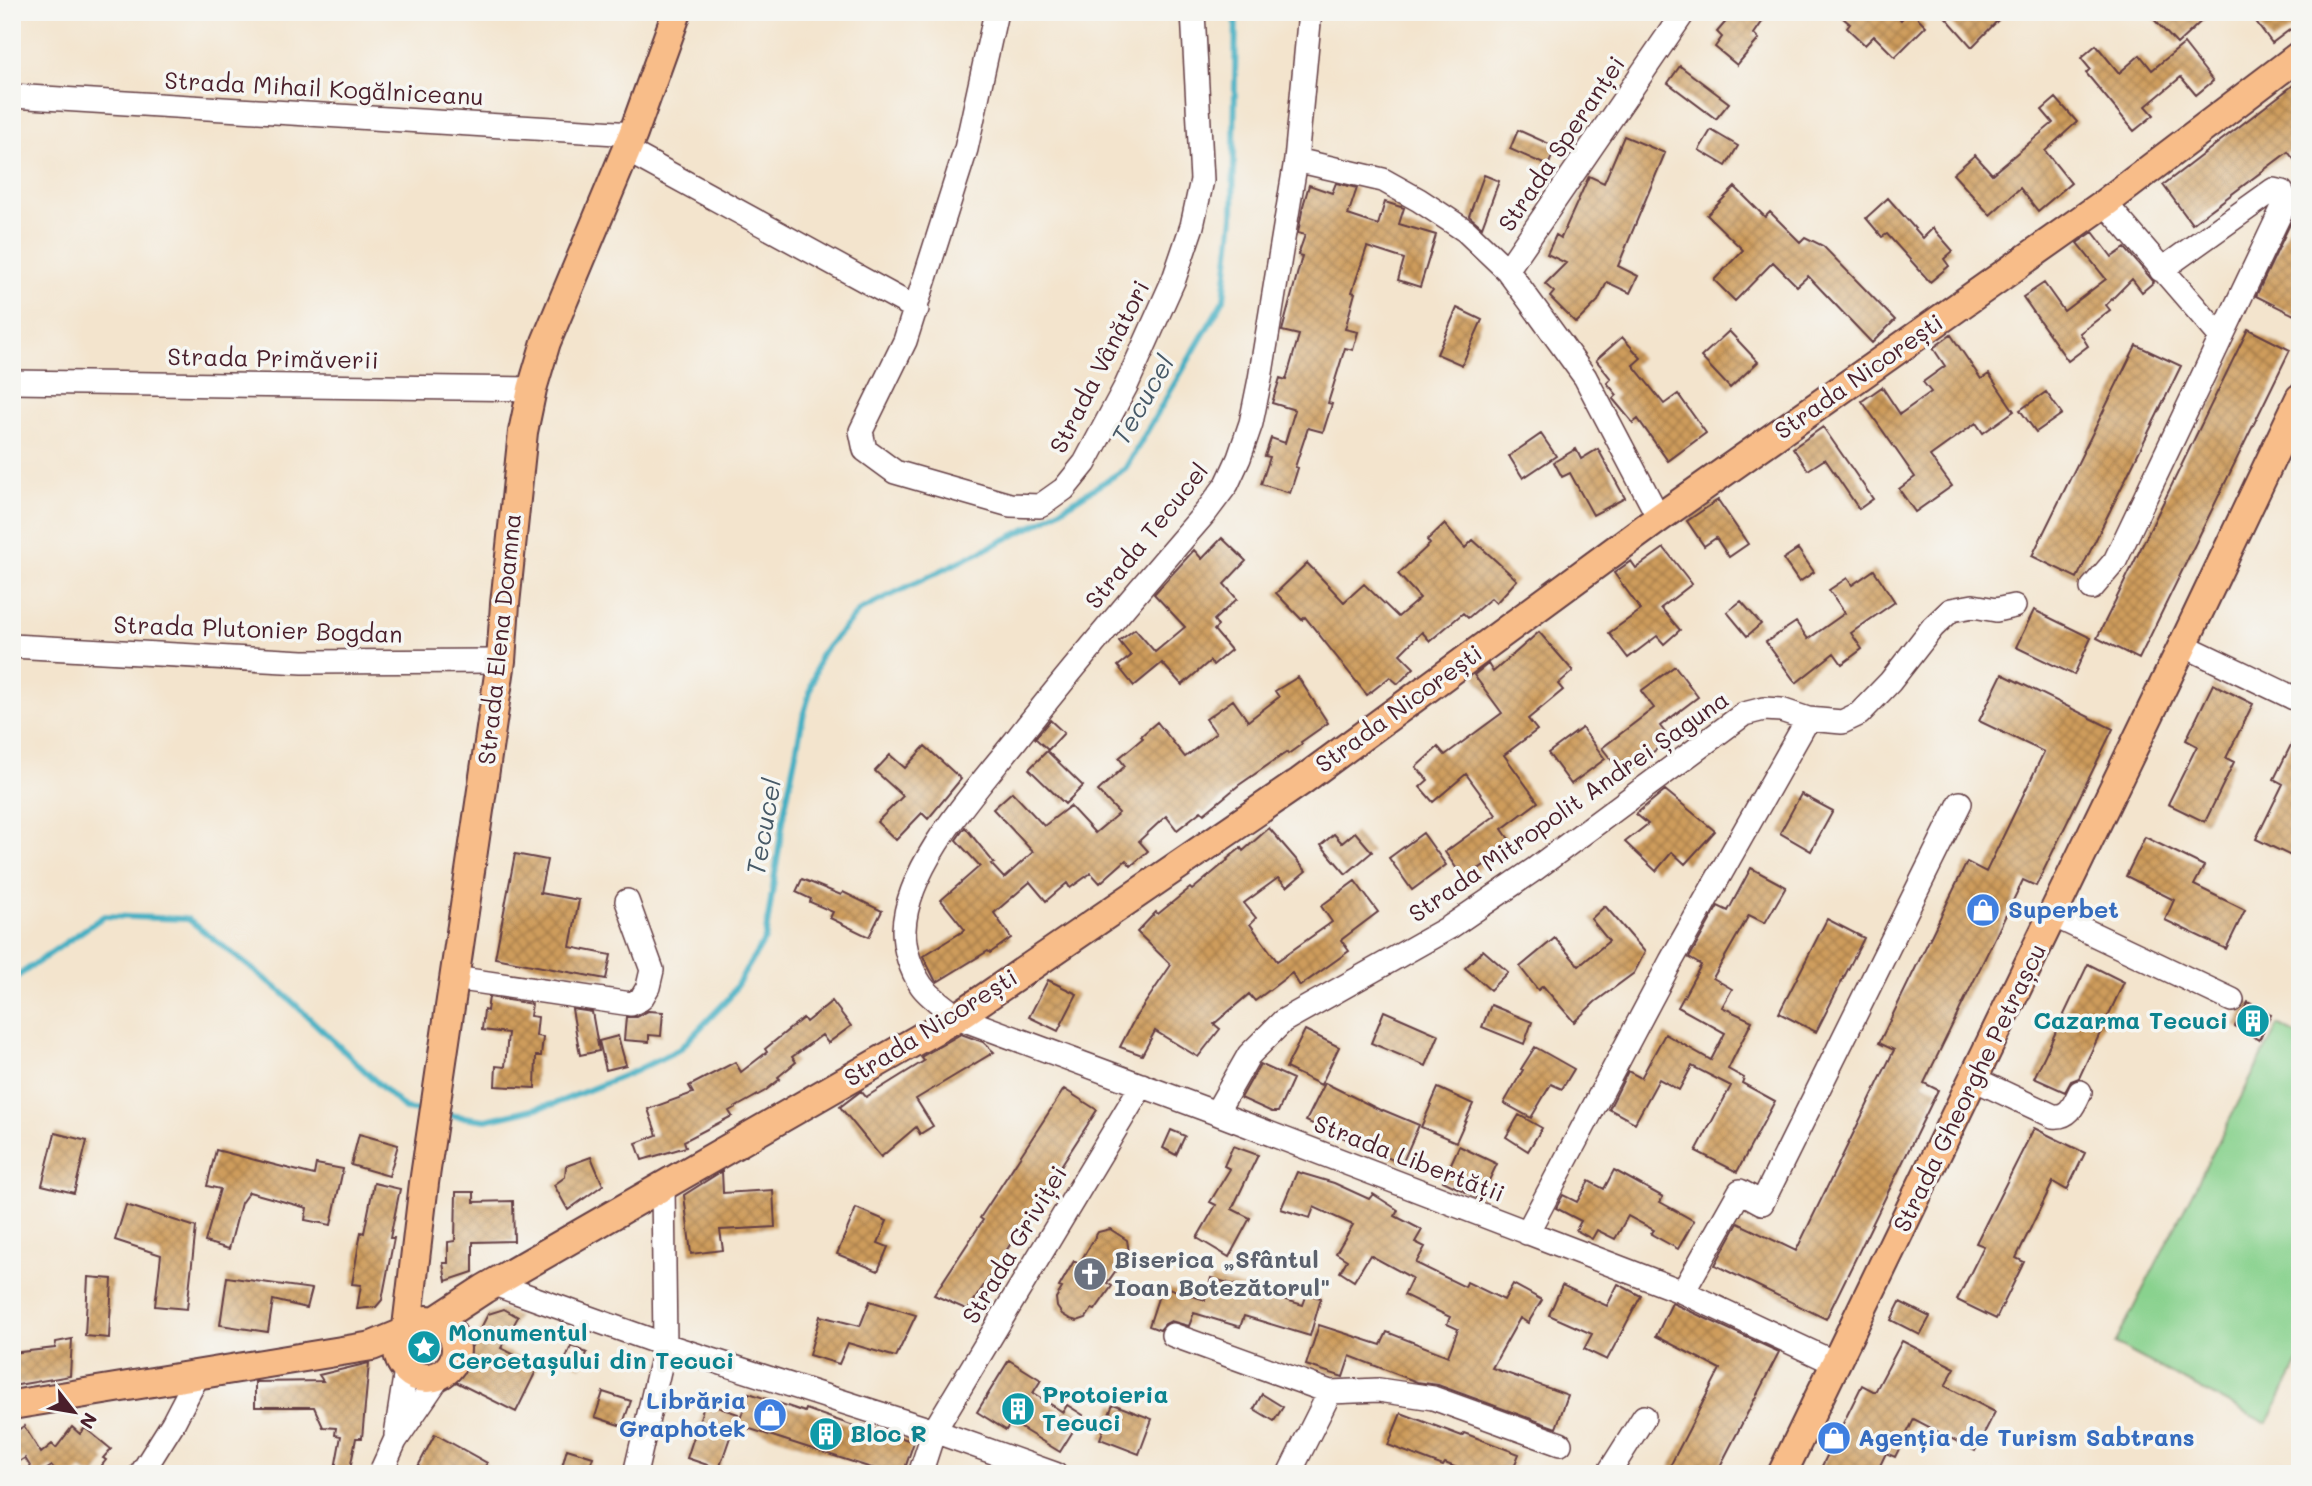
<svg xmlns="http://www.w3.org/2000/svg" width="2312" height="1486" viewBox="0 0 2312 1486" font-family="Mali,sans-serif">
<style>
.green{fill:#89d28e;stroke:#6a785c;stroke-width:2}
.lines{fill:none;stroke-linecap:round;stroke-linejoin:round}
.stream{stroke:#43afc2;stroke-width:6}
.building{fill:url(#building-cross-hatch)}
.minor-casing{stroke:#633d43;stroke-width:26}
.major-casing{stroke:#633d43;stroke-width:32}
.minor{stroke:#fff;stroke-width:23}
.major{stroke:#f8bd89;stroke-width:28}
.labels{text-anchor:middle;stroke-width:7;stroke-linejoin:round;paint-order:stroke}
.street-label{font-size:24px;fill:#4a1f2b;stroke:#f6f6f2}
.shop-label{font-size:24px;font-weight:bold;fill:#366cbe;stroke:#f6f6f2;text-anchor:start}
.culture-label{font-size:24px;font-weight:bold;fill:#0d838f;stroke:#f6f6f2;text-anchor:start}
.worship-label{font-size:24px;font-weight:bold;fill:#5b616d;stroke:#f6f6f2;text-anchor:start}
.water-label{font-size:26px;font-style:italic;fill:#475967;stroke:#f6f6f2}
</style>
<defs>
<pattern id="building-cross-hatch" width="8" height="8" patternUnits="userSpaceOnUse" patternTransform="scale(1.75)"><rect width="8" height="8" fill="#ce9c5c"/><path d="M0 0l8 8M0 8l8-8" fill="none" stroke="#a97f4c"/></pattern>
</defs>
<rect width="100%" height="100%" fill="#f6f6f2"/>
<filter id="ink" filterUnits="userSpaceOnUse"><feTurbulence type="fractalNoise" baseFrequency=".0143" numOctaves="2"/><feDisplacementMap in="SourceGraphic" scale="14" xChannelSelector="R" yChannelSelector="G"/><feConvolveMatrix kernelMatrix="1 2 1 2 8 2 1 2 1" color-interpolation-filters="sRGB"/></filter>
<filter id="wash" filterUnits="userSpaceOnUse"><feTurbulence type="fractalNoise" baseFrequency=".00686" numOctaves="4" result="noise"/><feDisplacementMap in="SourceGraphic" scale="28" xChannelSelector="R" yChannelSelector="G"/><feGaussianBlur stdDeviation="1.57" result="paint"/><feColorMatrix in="noise" values="0 0 0 0 0 0 0 0 0 0 0 0 0 0 0 0 0 1.4 0 .05"/><feComposite in="paint" operator="in"/></filter>
<g filter="url(#wash)">
<rect width="100%" height="100%" fill="#f3e4cd"/>
<path class="green" d="M2278 1025 2300 1036V1359L2267 1424 2115 1344Z"/>
<g class="lines">
<path class="stream" d="M12 980 104 916 188 919 283 993 405 1109 427 1112
M441 1114 486 1120 554 1104 633 1072 680 1049 729 998 765 939 785 808 803 717 820 655 860 610 1039 523 1125 469 1224 299 1233 217 1236 12"/>
</g>
<g id="blocks">
<path class="building" d="M1734 12H1769L1754 34 1759 39 1737 65 1715 47 1722 37 1717 32Z
M1836 12H1893L1901 20 1908 12H1912L1926 26 1895 57 1874 36 1865 45 1847 28 1850 24Z
M1941 12H2006L1972 47Z
M2147 12H2211L2177 44Z
M2249 12H2300V22L2272 43Z
M2184 44 2213 81 2196 95 2181 77 2146 106 2154 115 2134 131 2086 73 2090 69 2081 58 2096 45 2119 73 2140 55 2152 70Z
M1680 66 1729 103 1716 119 1668 83Z
M2300 80V167L2288 152 2192 224 2163 185Z
M2056 98 2077 122 2045 151 2071 183 2038 211 2020 188 1990 215 1953 174 1975 155 1992 174 2053 123 2042 110Z
M1518 130 1556 147 1548 166 1510 149Z
M1711 130 1738 146 1726 166 1699 150Z
M1624 136 1665 153 1618 266 1638 276 1630 293 1607 282 1598 301 1576 323 1550 297 1554 292 1545 284 1566 263 1547 254 1556 235 1561 238 1589 176 1604 183Z
M1484 175 1499 181 1482 227 1469 216Z
M1336 183 1357 188 1348 215 1378 225 1385 202 1404 208 1399 224 1436 235 1420 287 1398 280 1404 259 1367 247 1352 292 1355 293 1345 329 1358 332 1353 350 1345 348 1328 403 1332 404 1323 432 1308 428 1295 467 1298 468 1290 493 1261 484 1270 457 1265 456 1271 438 1285 443 1295 410 1272 403 1280 378 1286 380 1299 335 1282 331 1302 256 1298 255 1305 235 1298 233 1303 206 1309 185 1332 193Z
M1735 187 1765 217 1770 212 1800 242 1805 237 1823 246 1895 320 1872 343 1808 276 1797 286 1773 262 1735 301 1714 280 1743 250 1707 215Z
M1888 198 1923 238 1933 228 1953 251 1944 259 1949 266 1930 282 1887 234 1882 237 1866 218Z
M2300 203V318L2256 296Z
M2093 232 2112 257 2125 248 2154 282 2142 292 2132 279 2106 305 2110 310 2080 333 2088 346 2068 361 2023 297 2044 283 2064 311 2106 279 2077 243Z
M1457 308 1482 320 1462 365 1437 354Z
M2248 329 2290 350 2139 659 2097 638Z
M1729 331 1758 362 1730 388 1701 357Z
M1951 335 1981 379 1989 374 2014 411 1983 433 1976 423 1930 456 1952 486 1915 512 1899 489 1915 477 1862 401 1882 387 1900 414 1931 392 1923 382 1945 366 1933 348Z
M1622 337 1641 358 1633 365 1664 404 1678 394 1706 433 1668 461 1638 419 1633 423 1613 399 1617 395 1607 383 1611 379 1596 360Z
M2136 345 2181 366 2077 578 2032 556Z
M2046 392 2062 414 2036 432 2020 410Z
M1823 427 1873 499 1859 509 1825 459 1808 470 1793 448Z
M1541 434 1556 456 1523 478 1509 456Z
M1576 449 1581 459 1598 449 1625 498 1593 515 1570 473 1562 477 1554 462Z
M1718 500 1748 544 1729 557 1716 538 1704 546 1687 521Z
M1444 524 1465 548 1473 540 1517 580 1496 603 1491 598 1468 618 1463 613 1430 641 1422 632 1400 654 1414 668 1398 684 1390 677 1367 695 1305 617 1302 620 1276 593 1307 563 1344 602 1364 584 1398 617 1420 598 1398 574 1430 544 1427 540Z
M1222 538 1246 561 1224 584 1237 599 1214 620 1218 626 1214 630 1231 650 1213 665 1210 661 1182 685 1162 663 1134 686 1118 666 1131 656 1119 641 1135 629 1155 652 1185 627 1154 594 1194 550 1202 559Z
M1664 548 1692 584 1661 608 1680 630 1664 644 1657 636 1628 658 1609 633 1641 610 1614 573 1631 561 1636 568Z
M1798 549 1814 572 1799 582 1783 559Z
M1874 570 1895 602 1851 633 1862 649 1842 664 1834 653 1796 683 1766 642 1796 622 1808 639 1845 613 1829 590 1847 578 1852 585Z
M1741 601 1761 624 1747 636 1727 612Z
M2034 610 2091 638 2074 675 2016 647Z
M1539 632 1573 671 1558 684 1563 690 1528 719 1537 730 1504 755 1538 802 1502 829 1513 845 1464 879 1445 852 1496 815 1466 774 1433 802 1420 787 1428 780 1416 767 1438 747 1445 755 1502 713 1474 675 1488 664 1493 672Z
M1675 666 1698 697 1660 726 1670 739 1623 775 1602 748 1654 708 1641 691Z
M2002 674 2113 729 2036 886 2023 880 1924 1083 1938 1090 1826 1319 1715 1265 1738 1223 1796 1251 1894 1050 1879 1043 1967 862 1986 872 2044 752 1979 721Z
M1298 677 1328 723 1301 742 1302 744 1288 754 1287 752 1239 785 1204 814 1201 811 1177 830 1166 816 1139 841 1148 851 1131 866 1126 860 1100 883 1091 873 1070 888 1067 883 1046 901 1030 882 994 913 1011 938 990 953 988 951 937 982 935 980 923 956 965 930 941 900 980 866 956 840 965 827 994 863 991 864 1004 878 1033 852 993 809 1012 792 1044 826 1070 806 1095 833 1119 813 1098 791 1125 766 1119 758 1143 738 1141 736 1157 722 1185 757 1216 733 1206 719 1233 700 1248 721 1279 697 1275 691Z
M2213 684 2253 704 2226 758 2234 762 2205 822 2168 804 2197 746 2186 740Z
M1050 720 1064 733 1048 750 1035 738Z
M2300 727V843L2293 857 2256 839 2283 784 2274 779Z
M1582 728 1605 759 1571 784 1548 753Z
M925 746 961 779 928 819 922 813 896 840 877 822 903 796 875 771 890 755 905 768Z
M1047 751 1083 786 1065 804 1029 769Z
M1665 790 1715 831 1685 864 1672 852 1656 871 1625 842 1648 824 1636 814Z
M1801 794 1833 811 1811 851 1780 833Z
M1269 828 1306 871 1287 887 1278 878 1244 903 1256 918 1250 924 1277 961 1332 922 1321 906 1355 881 1378 912 1341 940 1349 951 1300 986 1292 973 1255 1001 1249 994 1214 1024 1220 1029 1198 1057 1155 1031 1142 1055 1120 1047 1135 1018 1171 965 1137 932 1156 912 1158 914 1190 888 1192 890 1228 860 1227 859 1241 848 1243 851Z
M1355 832 1372 852 1346 874 1321 845 1334 834 1342 843Z
M1423 833 1446 865 1412 890 1389 858Z
M2145 837 2204 866 2194 885 2245 910 2226 949 2165 920 2174 900 2126 876Z
M515 854 547 860 540 893 579 900 570 947 611 955 606 979 495 958Z
M1751 868 1786 887 1765 923 1749 915 1713 978 1732 989 1722 1007 1752 1021 1728 1069 1744 1078 1742 1083 1775 1101 1737 1172 1696 1151 1731 1086 1692 1066 1679 1090 1659 1079 1635 1123 1609 1109 1628 1071 1641 1078 1665 1034 1711 1060 1725 1033 1678 1007 1701 965 1689 958 1718 906 1728 911Z
M802 879 841 895 843 892 882 911 869 937 830 918 833 912 810 902 811 899 796 892Z
M1605 906 1645 952 1634 973 1595 1002 1574 1022 1543 986 1538 990 1520 967 1555 938 1579 966 1609 941 1591 919Z
M1827 919 1864 938 1816 1032 1779 1013Z
M1483 950 1508 972 1490 990 1465 968Z
M2088 964 2124 982 2079 1078 2071 1081 2065 1092 2034 1078Z
M1048 980 1077 994 1058 1031 1029 1017Z
M489 997 532 1004 530 1016 538 1017 536 1036 543 1037 541 1056H536L535 1088 495 1086 496 1066 505 1067 508 1033 482 1030 484 1010 487 1011Z
M832 1001 851 1026 828 1043 822 1035 792 1057 796 1062 778 1077 780 1079 765 1091 729 1111 732 1116 684 1141 686 1147 642 1160 636 1143 657 1135 648 1109 693 1093 689 1086 735 1062 741 1072 767 1052 765 1049 803 1018 806 1022Z
M2248 1002 2271 1015 2259 1040 2235 1026Z
M1491 1005 1532 1022 1524 1044 1482 1027Z
M572 1009 592 1012 599 1051 580 1055Z
M648 1011 663 1012 661 1036 649 1035V1042L624 1040 626 1017H637Z
M1384 1011 1439 1035 1426 1066 1371 1043Z
M1305 1030 1339 1047 1321 1085 1286 1068Z
M961 1034 983 1042 994 1052 916 1099 933 1126 920 1134 916 1127 881 1157 840 1107 861 1091 866 1097 924 1061 921 1057Z
M618 1036 626 1065 606 1070 599 1041Z
M1535 1047 1574 1069 1562 1089 1551 1084 1531 1118 1504 1103 1523 1070 1521 1069Z
M1260 1064 1293 1079 1278 1112H1272L1241 1098Z
M1325 1083 1382 1111 1383 1110 1419 1125 1402 1164 1306 1121Z
M1438 1088 1473 1104 1456 1142 1421 1127Z
M1064 1089 1097 1110 968 1310 934 1295 983 1220 980 1218Z
M1519 1115 1542 1128 1528 1151 1506 1137Z
M2034 1128 2085 1153 2067 1190 2053 1182 2016 1258 2024 1262 1996 1319 1957 1300 1984 1246 1976 1243Z
M1171 1130 1185 1136 1176 1155 1163 1148Z
M55 1133 87 1141 74 1193 42 1185Z
M359 1134 398 1145 389 1176 351 1165Z
M1233 1146 1258 1155 1232 1209 1250 1218 1229 1257 1197 1238 1216 1205 1210 1202 1230 1169 1224 1166Z
M1459 1146 1497 1164 1480 1199 1443 1181Z
M216 1150 314 1175 316 1164 343 1169 331 1225 305 1220 307 1208 249 1192 241 1203 229 1249 205 1242 220 1189 207 1186Z
M591 1157 603 1185 568 1210 554 1185 565 1177 566 1166Z
M1614 1170 1663 1197 1660 1202 1694 1221 1678 1249 1651 1234 1654 1230 1628 1216 1615 1239 1597 1230 1592 1239 1576 1230 1581 1221 1556 1208 1563 1195 1577 1202 1589 1181 1604 1189Z
M722 1171 723 1193 773 1190 775 1227 720 1230 723 1250 691 1254 684 1195Z
M1297 1172 1334 1183 1369 1199 1373 1194 1398 1210 1395 1216 1422 1230 1415 1242 1425 1247 1416 1263 1465 1287 1467 1282 1504 1300 1513 1284 1542 1300 1528 1323 1520 1318 1492 1368 1568 1395 1556 1428 1438 1385 1417 1382 1350 1356 1343 1377 1306 1365 1319 1325 1381 1345 1387 1332 1448 1356 1458 1329 1447 1324 1450 1317 1404 1295 1412 1278 1370 1255 1354 1281 1340 1272 1347 1260 1336 1253 1353 1225 1314 1207 1310 1218 1281 1209Z
M374 1183 400 1189 390 1238H394L382 1300 376 1307 357 1309 361 1285 352 1284 361 1232 364 1233Z
M456 1192H474V1202L513 1201 514 1241 473 1242V1272L446 1281 443 1263H448V1242L455 1241Z
M126 1205 196 1227 187 1309 155 1306 161 1255 115 1240Z
M856 1208 887 1221 878 1243 888 1247 878 1271 837 1254Z
M1110 1229 1127 1240 1129 1252 1107 1283 1112 1286 1095 1310 1092 1309 1086 1318 1077 1321 1070 1319 1062 1314 1057 1307 1056 1298 1062 1288 1059 1287 1074 1261 1079 1264 1098 1232Z
M88 1277 112 1279 109 1338 85 1336Z
M227 1277 312 1289 307 1308 273 1300 268 1332 220 1325Z
M1211 1278 1303 1305 1307 1294 1321 1298 1310 1336 1244 1316 1240 1327 1194 1313 1189 1326 1171 1321 1165 1324 1160 1330 1149 1326 1162 1286 1205 1300Z
M1618 1284 1641 1296 1607 1360 1584 1349 1592 1334 1549 1315 1562 1285 1607 1306Z
M870 1301 916 1315 896 1357 848 1343 839 1364 809 1355 820 1316 860 1326Z
M1900 1302 1930 1317 1920 1335 1891 1320Z
M1672 1303 1779 1352 1716 1474H1666L1720 1369 1656 1336Z
M504 1309 518 1317 501 1348 538 1367 516 1412 454 1381 488 1314Z
M72 1339 70 1376 12 1386V1353L55 1348 56 1342Z
M1902 1341 1955 1368 1945 1386 1995 1412 1975 1451 1914 1419 1895 1457 1886 1453 1876 1474H1818L1862 1385 1875 1392Z
M571 1346 587 1353 581 1367 565 1360Z
M1009 1360 1041 1380 1033 1393 1063 1412 1067 1405 1083 1415 1060 1452 1011 1422 1006 1430 977 1412Z
M369 1363 362 1438H356L349 1474H334L341 1436 335 1435 336 1428 323 1427 314 1407H255V1382L323 1381 319 1375Z
M603 1392 631 1401 622 1426 595 1417Z
M749 1393 805 1412 806 1409 862 1429 863 1425 914 1442 903 1474H890L738 1425Z
M1262 1394 1283 1407 1274 1421 1254 1409Z
M705 1403 738 1414 719 1469 687 1458Z
M1113 1404 1152 1419 1139 1454 1100 1439Z
M1401 1413 1462 1436 1464 1433 1519 1454 1511 1474H1472L1445 1463 1443 1466 1388 1445Z
M24 1426 41 1453 52 1444 56 1448 72 1427 80 1434 85 1428 111 1449 103 1458 106 1460 95 1474H87L82 1469 76 1474H58L52 1466 39 1474H35L25 1458 12 1466V1434Z
M435 1434 487 1463 481 1474H454L443 1468 440 1474H414Z
M567 1449 593 1457 587 1474H560Z"/>
</g>
</g>
<g filter="url(#ink)">
<use href="#blocks" fill-opacity="0" stroke="#633d43" stroke-width="2"/>
<g class="lines">
<g class="minor-casing">
<path id="minor" d="M996 12 966 149 905 341 861 431 865 450 895 472 1010 505 1040 506 1064 489 1085 463 1126 386 1174 279 1192 226 1202 180 1193 12
M1310 12 1296 160 1260 379 1251 423 1239 458 1227 484 1206 512C1141 587 1077 662 1016 740 977 789 906 865 904 930 904 949 911 970 921 985 929 997 946 1007 957 1017L1216 1113 1683 1292 1837 1364
M12 96 633 134
M626 150 917 309
M1296 160 1383 180 1419 200 1466 231 1507 270 1585 377 1659 518
M2105 203 2220 336
M1507 270 1684 12
M12 382 532 389
M2092 588 2115 561 2286 201 2282 192 2273 190 2161 270
M2183 645 2300 701
M12 646 303 662 501 661
M2053 915 2232 1000
M454 978 631 1004 641 999 648 987 652 970 627 901
M1974 1079 2053 1116C2069 1118 2074 1105 2080 1092
M1216 1113 1249 1055 1283 1021 1450 927 1535 869 1744 714 1764 709 1781 710 1808 719 1842 722 1859 714 1890 682 1933 627 1951 610 1973 606 1996 610 2014 606
M1527 1233 1671 961 1808 719
M494 1284 665 1345 934 1431 1055 1474
M1683 1292 1740 1191 1762 1203 1960 803
M1173 1335 1330 1392 1379 1390 1433 1398 1560 1444
M396 1435 406 1370
M141 1474 173 1423 199 1373
M380 1474 395 1441 441 1374
M635 1474 665 1345 663 1186
M920 1474 934 1431 1142 1085
M1289 1474 1330 1392
M1608 1474 1644 1417"/>
</g>
<g class="major-casing">
<path id="major" d="M398 1349a29 29 0 1 1 58 0a29 29 0 1 1-58 0Z
M435 1321 484 1289 957 1017 1300 782 1659 518 2105 203 2300 55
M407 1327 424 1183 501 661 505 604 523 432 532 389 546 342 633 134 677 12
M12 1405 372 1346 401 1334
M1782 1474 2183 645 2300 398"/>
</g>
<use href="#minor" class="minor"/>
<use href="#major" class="major"/>
</g>
</g>
<defs>
<g id="shop-disc" transform="scale(1.75)"><circle r="9.5" fill="#3f7fe0" stroke="#f6f6f2"/><path d="M-5-2.5h2.3a2.7 3.5 0 0 1 5.4 0H5L5.5 6h-11ZM-1.5-2.5h3a1.5 2.3 0 0 0-3 0Z" fill="#fff"/></g>
<g id="building-disc" transform="scale(1.75)"><circle r="9.5" fill="#0f9aa8" stroke="#f6f6f2"/><path d="M-4-6H4V6H1V3H-1V6H-4ZM-2.5-4.3h1.7v1.8h-1.7ZM.8-4.3h1.7v1.8H.8ZM-2.5-1h1.7V.8h-1.7ZM.8-1h1.7V.8H.8Z" fill="#fff"/></g>
<g id="church-disc" transform="scale(1.75)"><circle r="9.5" fill="#6b7280" stroke="#f6f6f2"/><path d="M-1.2-6h2.4v3.5h3.3v2.4h-3.3V6h-2.4V-.1h-3.3v-2.4h3.3Z" fill="#fff"/></g>
<g id="sight-disc" transform="scale(1.75)"><circle r="9.5" fill="#0f9aa8" stroke="#f6f6f2"/><path d="M0-6L1.8-2.2L6-1.7L2.9 1.2L3.7 5.4L0 3.3L-3.7 5.4L-2.9 1.2L-6-1.7L-1.8-2.2Z" fill="#fff"/></g>
</defs>
<g fill-rule="evenodd">
<use href="#shop-disc" x="1983" y="910"/>
<use href="#building-disc" x="2253" y="1021"/>
<use href="#church-disc" x="1090" y="1274"/>
<use href="#sight-disc" x="424" y="1347"/>
<use href="#building-disc" x="1018" y="1409"/>
<use href="#shop-disc" x="770" y="1415"/>
<use href="#building-disc" x="826" y="1434"/>
<use href="#shop-disc" x="1834" y="1438"/>
</g>
<g class="labels">
<g class="street-label">
<text transform="translate(324 89) rotate(3)" y="8">Strada Mihail Kogălniceanu</text>
<text transform="translate(1562 144) rotate(-56)" y="8">Strada Speranței</text>
<text transform="translate(273 359) rotate(1)" y="8">Strada Primăverii</text>
<text transform="translate(1100 367) rotate(-63)" y="8">Strada Vânători</text>
<text transform="translate(1859 377) rotate(-35)" y="8">Strada Nicorești</text>
<text transform="translate(1147 536) rotate(-51)" y="8">Strada Tecucel</text>
<text transform="translate(258 630) rotate(2)" y="8">Strada Plutonier Bogdan</text>
<text transform="translate(500 639) rotate(-84)" y="8">Strada Elena Doamna</text>
<text transform="translate(1399 709) rotate(-36)" y="8">Strada Nicorești</text>
<text transform="translate(1569 807) rotate(-35)" y="8">Strada Mitropolit Andrei Șaguna</text>
<text transform="translate(931 1028) rotate(-32)" y="8">Strada Nicorești</text>
<text transform="translate(1970 1088) rotate(-64)" y="8">Strada Gheorghe Petrașcu</text>
<text transform="translate(1409 1159) rotate(21)" y="8">Strada Libertății</text>
<text transform="translate(1015 1245) rotate(-59)" y="8">Strada Griviței</text>
</g>
<g class="shop-label">
<text x="2008" y="918">Superbet</text>
<text x="746" y="1409" text-anchor="end">Librăria<tspan x="746" dy="28">Graphotek</tspan></text>
<text x="1858" y="1446">Agenția de Turism Sabtrans</text>
</g>
<g class="culture-label">
<text x="2228" y="1029" text-anchor="end">Cazarma Tecuci</text>
<text x="448" y="1341">Monumentul<tspan x="448" dy="28">Cercetașului din Tecuci</tspan></text>
<text x="1042" y="1403">Protoieria<tspan x="1042" dy="28">Tecuci</tspan></text>
<text x="850" y="1442">Bloc R</text>
</g>
<g class="worship-label">
<text x="1114" y="1268">Biserica „Sfântul<tspan x="1114" dy="28">Ioan Botezătorul"</tspan></text>
</g>
<g class="water-label">
<text transform="translate(1143 400) rotate(-60)" y="9">Tecucel</text>
<text transform="translate(764 827) rotate(-80)" y="9">Tecucel</text>
</g>
</g>
<rect width="2312" height="1486" fill="none" stroke="#f6f6f2" stroke-width="42"/>
<g transform="translate(74 1412) rotate(121)" stroke="#f6f6f2" stroke-width="5" paint-order="stroke">
<path d="M0-5L12 26L0 18L-12 26Z" fill="#4a1f2b"/>
<text y="-10" font-size="19" font-weight="bold" text-anchor="middle" fill="#4a1f2b">N</text>
</g>
</svg>
